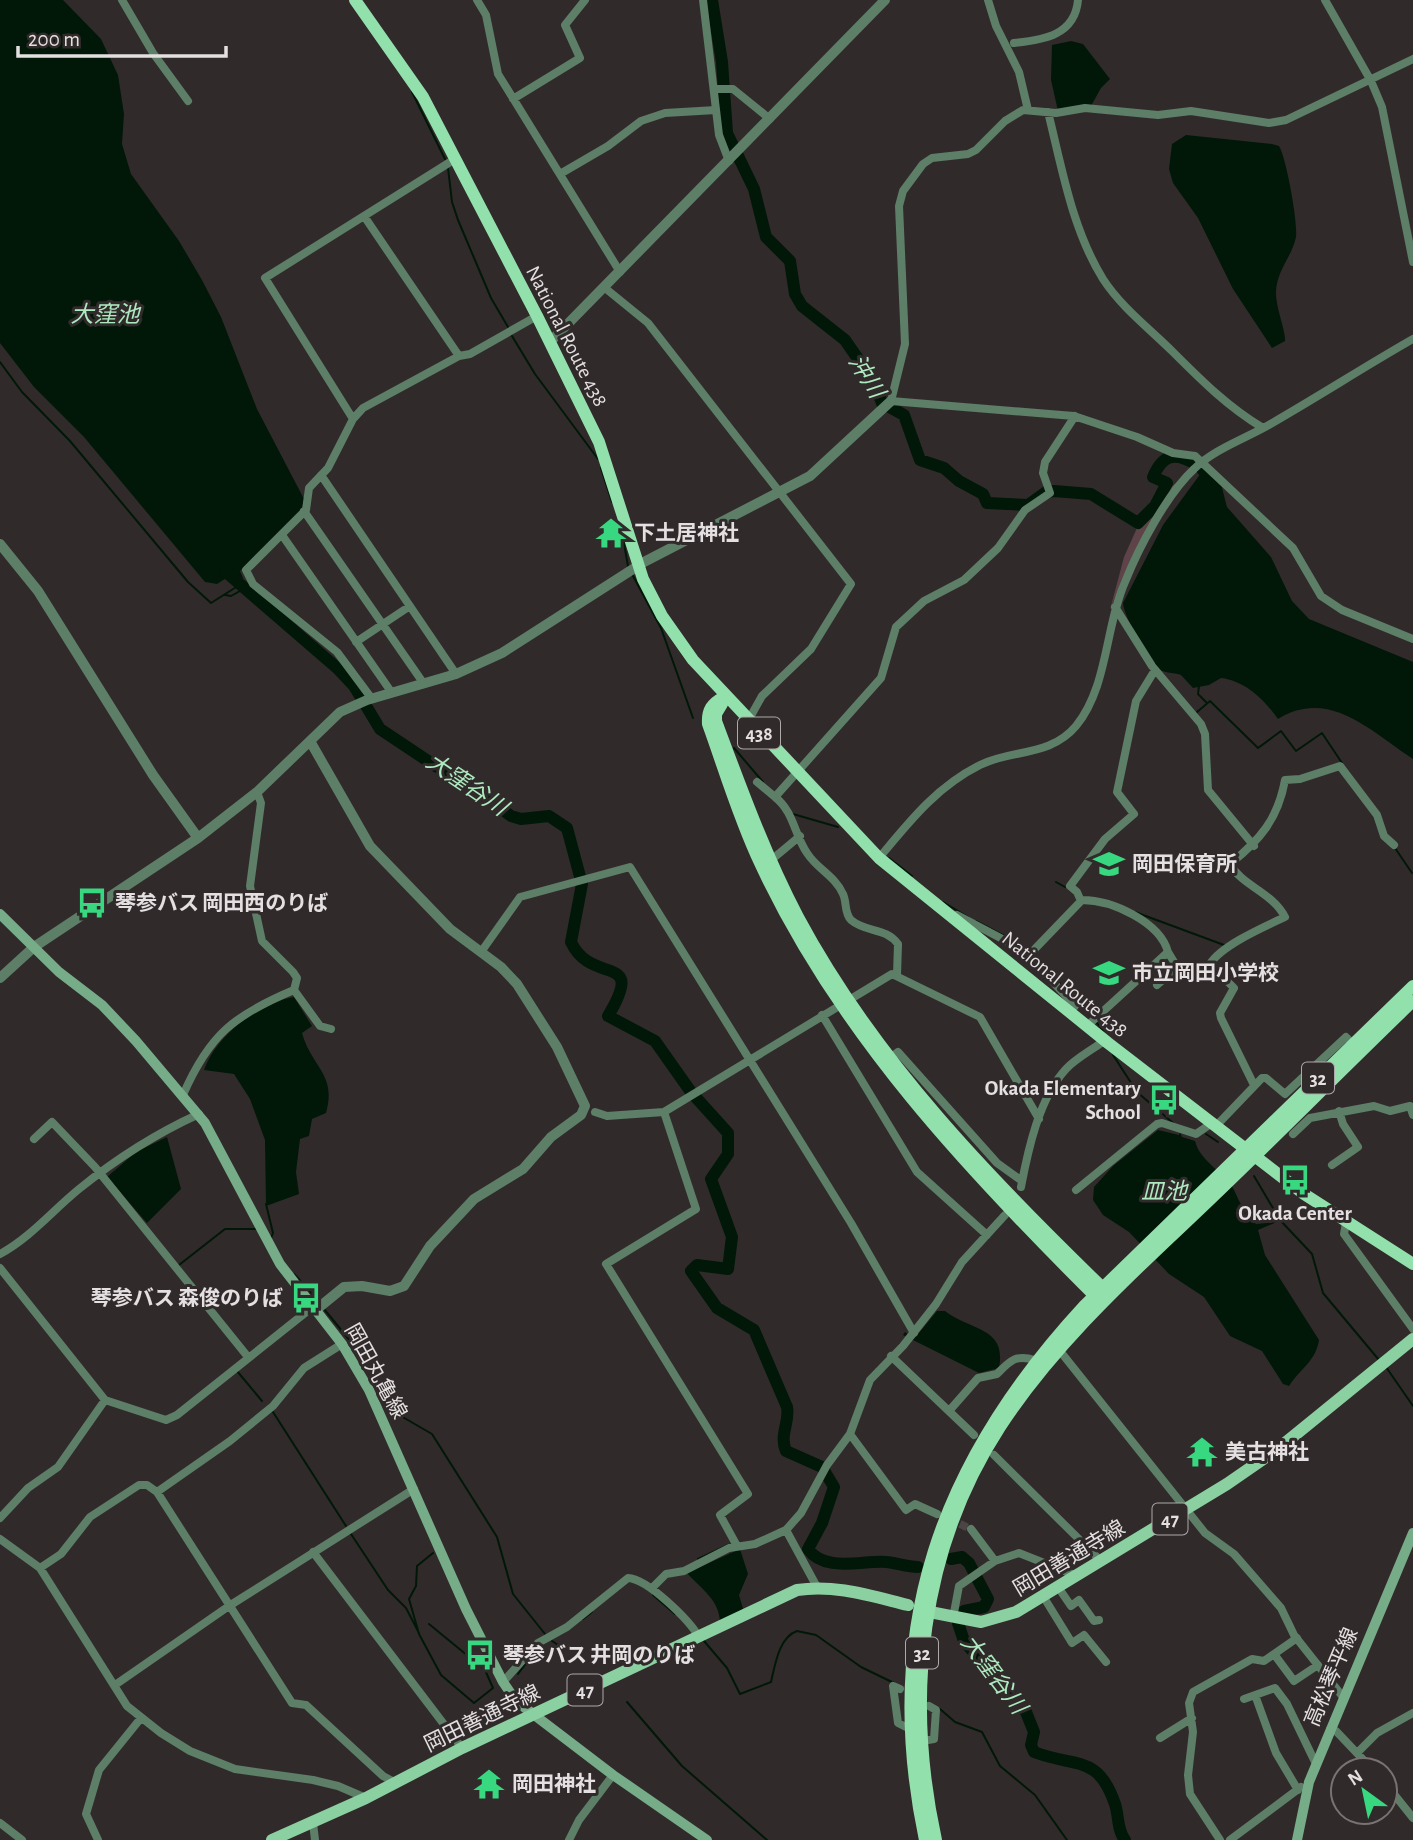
<svg xmlns="http://www.w3.org/2000/svg" width="1413" height="1840" viewBox="0 0 1413 1840" font-family="'Alegreya Sans','Noto Sans JP',sans-serif">
<style>
.green{fill:#5e4349}
.water{fill:#011809}
.lines{fill:none;stroke-linecap:round;stroke-linejoin:round}
.stream{stroke:#011809;stroke-width:2}
.river{stroke:#011809;stroke-width:12}
.minor-tunnel{stroke:#4c4546;stroke-width:8;stroke-dasharray:8 4;stroke-linecap:butt}
.minor{stroke:#5d7e67;stroke-width:8}
.tertiary{stroke:#5d7e67;stroke-width:10}
.secondary{stroke:#76ac87;stroke-width:10}
.primary{stroke:#8ad0a0;stroke-width:12}
.trunk{stroke:#92e0ac;stroke-width:12}
.labels{text-anchor:middle;stroke-width:6;stroke-linejoin:round;paint-order:stroke}
.shield{fill:#312a2b;stroke:#aea9aa;stroke-width:2}
.shield-label{font-size:19px;font-weight:bold;fill:#e4dfe0}
.street-label{font-size:21px;fill:#e4dfe0;stroke:#312a2b}
.poi-label{font-size:21px;font-weight:bold;fill:#e4dfe0;stroke:#312a2b;text-anchor:start}
.water-label{font-size:23px;font-style:italic;fill:#adeabf;stroke:#312a2b}
</style>
<rect width="100%" height="100%" fill="#312a2b"/>
<path class="green" d="M1185 476 1122 579 1110 610 1124 557 1137 528 1156 507 1160 496Z"/>
<path class="water" d="M0 0H63L101 39 118 75 124 114 122 144 131 174 179 241 202 280 221 317 257 409 304 499 302 508 240 571 243 578 235 584 228 577 217 584 205 582 84 437 34 387 0 343Z
M1071 41 1083 44 1110 79 1101 88 1091 106 1058 111 1051 80 1052 45Z
M1186 135 1272 144 1279 146C1286 157 1298 222 1296 237 1292 257 1276 271 1276 293 1276 308 1286 332 1285 341L1272 348 1233 289 1198 218 1173 183 1169 169 1172 144Z
M1201 473 1208 478 1212 475 1221 484 1227 507 1271 557 1292 601 1309 619 1413 662V759C1372 732 1329 687 1278 719 1264 699 1245 681 1221 678L1209 685 1193 688 1181 675C1173 672 1163 674 1156 667 1147 659 1123 614 1123 603L1163 525Z
M294 997 312 1026 302 1033C312 1068 337 1074 326 1113L312 1119 309 1136 300 1139 296 1172 299 1194 266 1206 265 1140 250 1099 234 1074 204 1070C216 1036 258 1003 294 997Z
M1158 1130 1179 1135 1180 1132 1182 1137 1195 1141C1200 1162 1225 1172 1234 1190 1240 1203 1245 1214 1256 1224L1277 1222 1258 1230 1265 1255 1319 1340C1316 1361 1300 1369 1289 1386L1283 1384 1262 1351 1230 1336 1204 1297 1169 1274 1129 1232 1103 1215 1093 1200 1094 1187 1113 1166Z
M167 1137 181 1189 147 1223 107 1177 136 1152Z
M937 1311H945C971 1331 1007 1327 999 1368L979 1373 903 1335 905 1332 914 1339Z
M740 1549 748 1574 739 1595 744 1612 720 1623C720 1600 701 1589 687 1573Z"/>
<g class="lines">
<path class="stream" d="M412 92 445 159
M448 168 452 202 458 220 491 298 508 327
M512 336 535 374 598 459
M0 362 22 392 70 441 188 582 211 603 241 584
M601 468 612 502
M623 538 628 566
M632 574 661 628 693 718
M225 595 231 596 240 591 241 585
M1199 686 1198 694 1206 702
M1197 712 1210 701 1258 748 1281 731 1296 751 1322 733 1342 763
M734 748 763 782
M793 814 838 827
M1395 848 1412 873
M889 858 912 876
M1056 882 1065 887
M943 902 968 917
M1135 912 1224 945
M976 921 1027 948
M1033 954 1075 1000
M1082 1007 1091 1016
M1097 1023 1104 1032
M1113 1055 1137 1092 1173 1123
M1206 1134 1218 1142
M1254 1176 1280 1220 1312 1254 1323 1293 1379 1360
M266 1204 273 1233 271 1238
M179 1265 225 1229H256
M294 1274 319 1301
M324 1309 356 1348 394 1412 432 1434 497 1537 513 1594 545 1634
M1386 1367 1413 1406
M237 1371 262 1401
M273 1412 346 1526
M351 1534 388 1590 406 1608 419 1633
M698 1559 728 1545
M653 1595 675 1614
M583 1619 592 1612
M429 1624 485 1670 493 1688 474 1703 441 1675 419 1634 409 1599 416 1586 417 1566 433 1553
M552 1641 561 1647
M704 1641 727 1668 740 1694 771 1682C775 1665 779 1637 797 1631L816 1635 861 1667 894 1683
M518 1674 533 1654
M627 1702 682 1766 767 1840
M940 1709 955 1722 982 1732 1000 1766 1035 1795 1067 1840"/>
<path class="river" d="M712 0 722 62 727 133 754 189 766 237 790 261 795 294 802 306 845 340 874 382 882 403 904 415 920 460 944 468 959 481 983 494 987 503 1028 505 1046 492 1054 491 1091 494 1138 523 1155 506 1167 483 1153 477C1162 456 1173 451 1194 463
M1202 469 1206 474 1204 492
M226 572 337 668 354 686 380 729 437 767 453 773 511 816 521 819 549 816 567 828 582 884 571 942C592 987 647 951 608 1016L655 1041 691 1092 728 1133V1154L711 1179 732 1237 728 1269 697 1265 691 1271 717 1308 754 1330 787 1407C790 1422 779 1435 786 1451L822 1467 834 1487 822 1523 808 1549C825 1573 862 1560 886 1562 897 1563 907 1567 918 1567
M951 1559 962 1557 969 1563 988 1599 984 1607 964 1611
M958 1623 964 1641 1026 1712 1034 1732 1031 1745 1034 1752C1076 1768 1098 1754 1115 1804 1119 1816 1117 1830 1125 1840"/>
<path class="minor-tunnel" d="M949 1519 971 1529"/>
<path class="minor" d="M122 0 153 53 188 101
M477 0 486 15 498 74 620 272
M703 0 719 135 729 161
M988 0 996 26 1019 72 1028 110
M1325 0 1371 81 1382 107 1413 262
M1014 43C1044 40 1075 35 1078 0
M1413 59 1286 120 1269 123 1191 111 1158 115 1085 108 1056 113 1023 110 1005 121 976 150 968 154 932 158 923 164 903 191 899 206 905 344 891 401 1074 416 1137 437 1173 453 1195 456 1293 548 1321 596 1342 610 1413 639
M716 89H733L770 119
M513 99 580 58 565 25 585 0
M1048 112C1062 168 1072 229 1103 279 1121 307 1150 329 1173 352 1202 381 1228 407 1263 428
M560 174 608 146 641 121 665 113 716 110
M364 216 459 356
M605 288 648 323 851 584 811 649 762 696 748 721
M353 419 265 278 455 159
M321 475 456 674
M304 511 424 684
M282 535 392 693
M1115 607 1152 666 1201 724 1205 734 1208 790 1254 846
M356 642 410 606
M372 699 337 652 253 584 246 570 306 510 309 488 328 468 353 419 363 408 459 356 470 354 537 316
M757 782 775 797
M257 792 261 803 250 886 262 941 293 972 297 978 294 990
M879 858C909 822 936 787 980 765 1012 749 1050 757 1076 726 1108 687 1105 627 1125 582 1139 547 1167 494 1194 469 1213 450 1244 439 1267 426 1316 398 1364 367 1413 339
M770 861 800 836
M1081 901 1077 892 1070 886 1105 839 1134 814 1117 792 1136 701 1155 670
M957 915 1025 951 1075 1006 1070 1013
M481 952 520 897 630 867 851 1223 914 1333
M1029 955 1082 900C1112 900 1160 922 1168 952
M897 975 898 944C886 927 866 933 851 920 844 913 847 902 843 894 835 876 817 869 807 853 794 834 794 812 775 797L881 678 896 627 924 601 964 580 998 548 1025 510 1050 493 1043 473 1045 462 1075 416
M294 990 320 1026 331 1029
M822 1015 917 1172 987 1235
M1087 1026 1168 952 1177 967 1157 985
M890 1058 898 1052 997 1163 1022 1181
M1254 1085 1221 1018 1220 1013 1234 988 1210 964C1222 945 1264 927 1285 917 1272 892 1242 886 1230 864 1260 840 1278 819 1285 780L1300 779 1340 766 1377 815 1384 836 1394 845
M183 1095C209 1035 234 1015 294 990
M595 1112 607 1116 664 1112 892 974 980 1017 1039 1119
M664 1112 696 1209 606 1264 748 1494 720 1515 737 1546
M1216 1126 1262 1078H1266L1285 1094 1346 1037 1348 1039
M1293 1134 1310 1118 1374 1106 1390 1111 1410 1106 1413 1115
M34 1139 52 1122 95 1167 248 1357
M1332 1165 1358 1147 1343 1124 1339 1111
M1021 1187C1028 1150 1039 1098 1066 1069 1075 1059 1090 1051 1101 1043H1108
M1076 1190 1157 1124 1162 1123 1196 1134 1212 1123
M1346 1223 1344 1234 1413 1329
M0 1254C31 1237 52 1211 79 1189 116 1159 155 1134 199 1114
M0 1268 105 1400 166 1420 177 1415 315 1305
M1060 1351 1205 1533 1234 1554 1281 1608 1294 1635 1343 1697
M891 1356 974 1435
M949 1411 978 1378 997 1374C1010 1361 1015 1354 1035 1360
M850 1434 906 1510 915 1504 937 1514
M994 1455 1101 1561
M157 1492 230 1441 273 1406 304 1368 342 1344
M0 1518 28 1488 58 1467 105 1400
M971 1529 995 1561
M786 1530 817 1587
M0 1539 40 1568 127 1706 161 1733 190 1751 235 1769 313 1780 338 1786 366 1798
M313 1552 462 1748
M40 1568 61 1554 90 1517 139 1485H147L157 1492 292 1703 306 1705 383 1776 396 1783
M1058 1587 1071 1606 1079 1600 1094 1621 1099 1620
M652 1588 666 1574 684 1571 729 1548 755 1544 786 1530 801 1513 827 1465 850 1434 870 1380 903 1346 936 1304 962 1262 1005 1215
M1043 1596 1072 1643 1084 1635 1106 1662
M953 1618 959 1586 995 1561 1019 1553 1077 1576
M1274 1654 1294 1681 1318 1665
M503 1682 538 1643 567 1627 628 1578C648 1579 689 1620 699 1637
M115 1685 229 1606 414 1489
M900 1689 893 1686 898 1723 910 1729
M1255 1695 1276 1753 1298 1790
M1244 1699 1275 1688 1287 1704 1316 1764
M1330 1729 1336 1731 1373 1770
M1160 1738 1192 1718
M922 1741 934 1739 936 1710 929 1706
M1357 1753 1377 1733 1413 1713
M1385 1783 1413 1818
M0 1823 22 1840
M313 1823 315 1840
M98 1840 86 1814 99 1770 141 1718
M569 1840 579 1820 613 1775
M1220 1840 1190 1794 1188 1775 1193 1732 1189 1703 1193 1692 1252 1659 1264 1661 1297 1638
M1230 1840 1301 1787"/>
<path class="tertiary" d="M550 342 885 0
M0 544 38 591 153 775 198 838
M310 741 370 846 450 929 501 967 517 984 557 1047 585 1106 581 1115 551 1137 523 1169 474 1199 430 1246 404 1286 390 1291 362 1286 344 1287 317 1309
M0 978 34 947 198 838 257 792 340 712 367 700 456 674 502 653 644 562 810 476 891 401"/>
<path class="secondary" d="M0 914 59 972 102 1005 136 1041 205 1123 280 1264 342 1344 369 1390 466 1609 503 1682 516 1701 613 1775 707 1840
M1297 1840 1309 1782 1413 1533"/>
<path class="primary" d="M935 1613 981 1622 1016 1612 1227 1484 1279 1448 1413 1339
M272 1840 366 1798 462 1748 797 1590C835 1584 871 1596 908 1605"/>
<path class="trunk" d="M355 0 423 97 537 316 599 442 643 579 662 616 693 660 879 858 1108 1043 1304 1194 1413 1264
M724 697C712 703 707 710 708 724 725 771 739 819 760 863 839 1033 969 1171 1100 1301
M722 704 716 714V721C741 788 765 854 798 917 875 1061 991 1180 1107 1292
M925 1840C880 1628 940 1462 1084 1306L1413 986
M936 1840C905 1699 920 1550 1000 1427 1049 1352 1116 1288 1181 1227 1260 1153 1335 1076 1413 1001"/>
</g>
<defs>
<g id="temple-bare" transform="scale(2.415)"><path d="M0-6L5-2H3V0L6.5 2.5H4V6H1.5V3h-3V6H-4V2.5H-6.5L-3 0V-2H-5Z" fill="#38d880" stroke="#312a2b" stroke-width="2.5" paint-order="stroke"/></g>
<g id="school-bare" transform="scale(2.415)"><path d="M0-5L7-2L0 1L-7-2ZM-4 1L0 2.5L4 1V4Q0 6-4 4Z" fill="#38d880" stroke="#312a2b" stroke-width="2.5" paint-order="stroke"/></g>
<g id="bus-bare" transform="scale(2.415)"><path d="M-5-6H5V4H4V6H2V4H-2V6H-4V4H-5ZM-3.5-4V0h7V-4ZM-3.5 1.2v1.5H-2V1.2ZM2 1.2v1.5H3.5V1.2Z" fill="#38d880" stroke="#312a2b" stroke-width="2.5" paint-order="stroke"/></g>
</defs>
<g fill-rule="evenodd">
<use href="#temple-bare" x="611" y="533"/>
<use href="#school-bare" x="1109" y="864"/>
<use href="#bus-bare" x="92" y="903"/>
<use href="#school-bare" x="1109" y="973"/>
<use href="#bus-bare" x="1164" y="1100"/>
<use href="#bus-bare" x="1295" y="1180"/>
<use href="#bus-bare" x="306" y="1298"/>
<use href="#temple-bare" x="1202" y="1452"/>
<use href="#bus-bare" x="480" y="1655"/>
<use href="#temple-bare" x="489" y="1784"/>
</g>
<g class="labels">
<g class="shield">
<rect x="738" y="717.5" width="42" height="31" rx="5"/>
<rect x="1302" y="1062.5" width="32" height="31" rx="5"/>
<rect x="1152.5" y="1503.5" width="35" height="31" rx="5"/>
<rect x="906" y="1637.5" width="32" height="31" rx="5"/>
<rect x="567.5" y="1674.5" width="35" height="31" rx="5"/>
</g>
<g class="shield-label">
<text x="759" y="740">438</text>
<text x="1318" y="1085">32</text>
<text x="1170" y="1526">47</text>
<text x="922" y="1660">32</text>
<text x="585" y="1697">47</text>
</g>
<g class="street-label">
<text transform="translate(567 336) rotate(63)" y="7">National Route 438</text>
<text transform="translate(1065 984) rotate(39)" y="7">National Route 438</text>
<text transform="translate(376 1371) rotate(61)" y="7">岡田丸亀線</text>
<text transform="translate(1069 1558) rotate(-31)" y="7">岡田善通寺線</text>
<text transform="translate(1331 1677) rotate(-67)" y="7">高松琴平線</text>
<text transform="translate(482 1718) rotate(-26)" y="7">岡田善通寺線</text>
</g>
<g class="poi-label">
<text x="634" y="540">下土居神社</text>
<text x="1132" y="871">岡田保育所</text>
<text x="115" y="910">琴参バス 岡田西のりば</text>
<text x="1132" y="980">市立岡田小学校</text>
<text x="1141" y="1095" text-anchor="end">Okada Elementary<tspan x="1141" dy="24">School</tspan></text>
<text x="1295" y="1220" text-anchor="middle">Okada Center</text>
<text x="283" y="1305" text-anchor="end">琴参バス 森俊のりば</text>
<text x="1225" y="1459">美古神社</text>
<text x="503" y="1662">琴参バス 井岡のりば</text>
<text x="512" y="1791">岡田神社</text>
</g>
<g class="water-label">
<text x="105" y="322">大窪池</text>
<text transform="translate(867 376) rotate(58)" y="8">沖川</text>
<text transform="translate(467 784) rotate(34)" y="8">大窪谷川</text>
<text x="1164" y="1199">皿池</text>
<text transform="translate(994 1674) rotate(53)" y="8">大窪谷川</text>
</g>
</g>
<g transform="translate(1364 1791) rotate(327)"><circle r="33" fill="#312a2b" stroke="#797273" stroke-width="2"/>
<path d="M0-5L12 26L0 18L-12 26Z" fill="#38d880"/>
<text y="-10" font-size="19" font-weight="bold" text-anchor="middle" fill="#e4dfe0">N</text>
</g>
<path d="M18 46v10h208v-10" fill="none" stroke="#e4dfe0" stroke-width="3.5"/>
<text x="28" y="46" font-size="21" fill="#e4dfe0" stroke="#312a2b" stroke-width="5" paint-order="stroke">200 m</text>
</svg>
